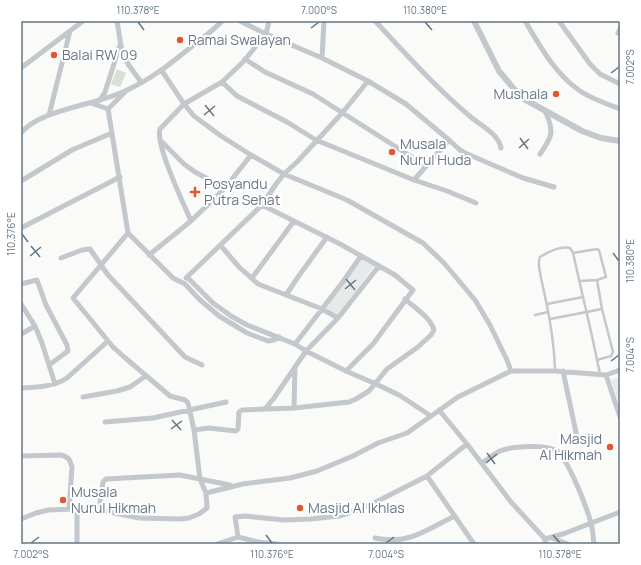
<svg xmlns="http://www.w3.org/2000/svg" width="641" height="565" viewBox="0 0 641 565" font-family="Manrope,sans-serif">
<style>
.built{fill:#e8e9e9}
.green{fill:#dadfd7}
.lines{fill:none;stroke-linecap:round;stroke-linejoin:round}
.service{stroke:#c3c8cc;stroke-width:2.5}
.minor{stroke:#c3c8cc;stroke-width:5}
.tertiary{stroke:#c3c8cc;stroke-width:6}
.ticks{fill:none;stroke:#657683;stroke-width:1.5}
.poi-dot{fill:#e4572e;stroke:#fff;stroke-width:1.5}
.labels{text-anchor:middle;stroke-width:4;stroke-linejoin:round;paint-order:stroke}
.poi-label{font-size:14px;fill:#657683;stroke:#fff;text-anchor:start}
.neatline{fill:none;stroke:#657683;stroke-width:1.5}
.ticks-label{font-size:10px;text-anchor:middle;fill:#657683}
</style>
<rect width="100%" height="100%" fill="#fafaf8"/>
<path class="built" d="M361 259 374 266 348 302 336 316 325 308Z
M620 377V407L611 380Z"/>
<path class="green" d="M117 69 126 73 120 87 111 84Z"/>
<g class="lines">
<path class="service" d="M573 253 597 249 599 250 606 277 597 280 580 281
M547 304 583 297 592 336 600 374
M535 315 548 312
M550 319 602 309
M597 360 611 356 613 352 602 309 597 280
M555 370C554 338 548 309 541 278 540 271 537 263 540 257 548 252 560 246 570 248L573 253 583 297"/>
<path class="minor" d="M117 21 122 52 128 64 141 82
M240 21 266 34 322 58 368 81 406 104 449 140 460 150 465 153 523 178 554 187
M375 21C406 54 437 89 472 118 482 126 499 135 501 148
M525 21C540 46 555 74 580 91 592 99 607 104 620 109
M559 21 590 64 600 74 620 84
M618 33 620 29
M322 58 324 21
M245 59 265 72 313 94 426 166
M21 68 83 21
M162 71 184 104 194 116 221 136 251 155 284 174 347 200 423 243 444 263 475 300 490 325 507 360 511 371
M222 82 237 96 287 122 316 140 414 180 447 191 476 203
M125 92 108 109 128 233 173 278 185 284 199 299 219 316 247 333 268 341 274 340 279 337
M100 100 105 92 120 45
M91 103 108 109
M49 115 70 31
M21 133C40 109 97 105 125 91 152 79 174 61 196 43 205 36 215 29 222 21
M160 140 184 164 195 172 225 188
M540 154C552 137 555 132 545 111
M414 180 449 140
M21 181 72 150 112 133
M262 205 340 244 395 275 413 290 373 344 346 371
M191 221C184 204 155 145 160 129L184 104 222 82 243 62 266 34 269 21
M21 228 120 177
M128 233 73 298 113 347 123 356 170 396 185 400 188 403 194 430 200 479 206 493
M221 246 239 267 258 284 322 309 338 318
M149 255 191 221 225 188 251 155
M61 258 82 250 90 249 108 275 185 357 202 365
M187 277 213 303 231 316 247 325 295 344 306 351 346 371 376 384 399 395 431 416
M186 278 262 205 276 184 284 174 297 162 343 112 368 81
M252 278 294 221
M21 284 37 280 46 305 67 345 68 351 49 365
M286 295 298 277 327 237
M21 304 35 326 42 343 55 384
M21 334 35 326
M295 344 342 283 361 256
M563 371 578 442
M606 375 620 417
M21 388C37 387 53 387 67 378L108 341
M83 397 117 391 130 387 146 376
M294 408 295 367
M265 409 274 398 306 351 338 318 379 266
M439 410 467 444 511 502 545 539V544
M105 422 153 418 226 402
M194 430 209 428 236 431 238 429 239 412 242 410 294 408 349 402 356 399 369 391 387 369 418 347 431 335 434 330C431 318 415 308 405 299
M21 456 61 455C69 457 70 460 72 467L69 509
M482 463C488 459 494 454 500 451 512 446 546 444 557 451 568 459 587 508 591 523 593 530 593 537 594 544
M427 476 474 544
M99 510 103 482 106 479 180 475 230 485
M21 519 36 513 48 510 75 509 99 510 139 518 180 519 189 518 199 514 207 508 206 493 243 484 290 478 317 471 353 456 378 443 407 433 458 397 511 371H555L606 375 620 370
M238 537 235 517 245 516 284 520 311 519 339 516 355 511 372 504 427 476 467 444
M238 537 258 542 277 544
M375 538C410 545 425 530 455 516
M552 538 568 544
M545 539 563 534 620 512
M77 544V510
M217 544 238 537"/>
<path class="tertiary" d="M474 21 499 71 514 89 524 99 582 131 601 138 620 141"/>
</g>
<path class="ticks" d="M138 22 144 30M425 22 432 30M311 28 319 22M611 73 619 67M205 105 214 116M204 115 215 106M520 138 528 149M519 148 529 139M22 234 28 242M31 246 40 257M613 253 619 261M30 256 41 247M346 279 355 290M345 289 356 280M611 361 619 355M172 420 181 430M171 429 182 421M487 453 495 464M486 463 497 454M266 535 272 543M553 535 560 543M31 543 39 537M386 543 394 537"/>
<g class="poi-dot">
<circle cx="180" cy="40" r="4"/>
<circle cx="54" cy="55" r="4"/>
<circle cx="556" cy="94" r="4"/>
<circle cx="392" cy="152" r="4"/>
<path d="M193 186h4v4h4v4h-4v4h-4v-4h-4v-4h4z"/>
<circle cx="610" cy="447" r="4"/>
<circle cx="63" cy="500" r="4"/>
<circle cx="300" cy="508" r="4"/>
</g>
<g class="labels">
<g class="poi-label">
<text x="188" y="45">Ramai Swalayan</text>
<text x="62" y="60">Balai RW 09</text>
<text x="548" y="99" text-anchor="end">Mushala</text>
<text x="400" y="149">Musala<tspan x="400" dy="16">Nurul Huda</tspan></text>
<text x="204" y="189">Posyandu<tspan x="204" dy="16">Putra Sehat</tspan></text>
<text x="602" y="444" text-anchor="end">Masjid<tspan x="602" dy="16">Al Hikmah</tspan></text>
<text x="71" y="497">Musala<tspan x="71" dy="16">Nurul Hikmah</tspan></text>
<text x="308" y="513">Masjid Al Ikhlas</text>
</g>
</g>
<rect width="641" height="565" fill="none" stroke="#ffffff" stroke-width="44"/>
<rect x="22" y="22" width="597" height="521" class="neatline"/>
<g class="ticks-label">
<text x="138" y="14">110.378°E</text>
<text x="319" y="14">7.000°S</text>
<text x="425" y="14">110.380°E</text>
<text transform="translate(630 67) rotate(-90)" y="4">7.002°S</text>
<text transform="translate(11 234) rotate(-90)" y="4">110.376°E</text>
<text transform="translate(630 261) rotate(-90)" y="4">110.380°E</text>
<text transform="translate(630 355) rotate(-90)" y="4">7.004°S</text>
<text x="31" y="558">7.002°S</text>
<text x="272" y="558">110.376°E</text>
<text x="386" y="558">7.004°S</text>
<text x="560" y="558">110.378°E</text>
</g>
</svg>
